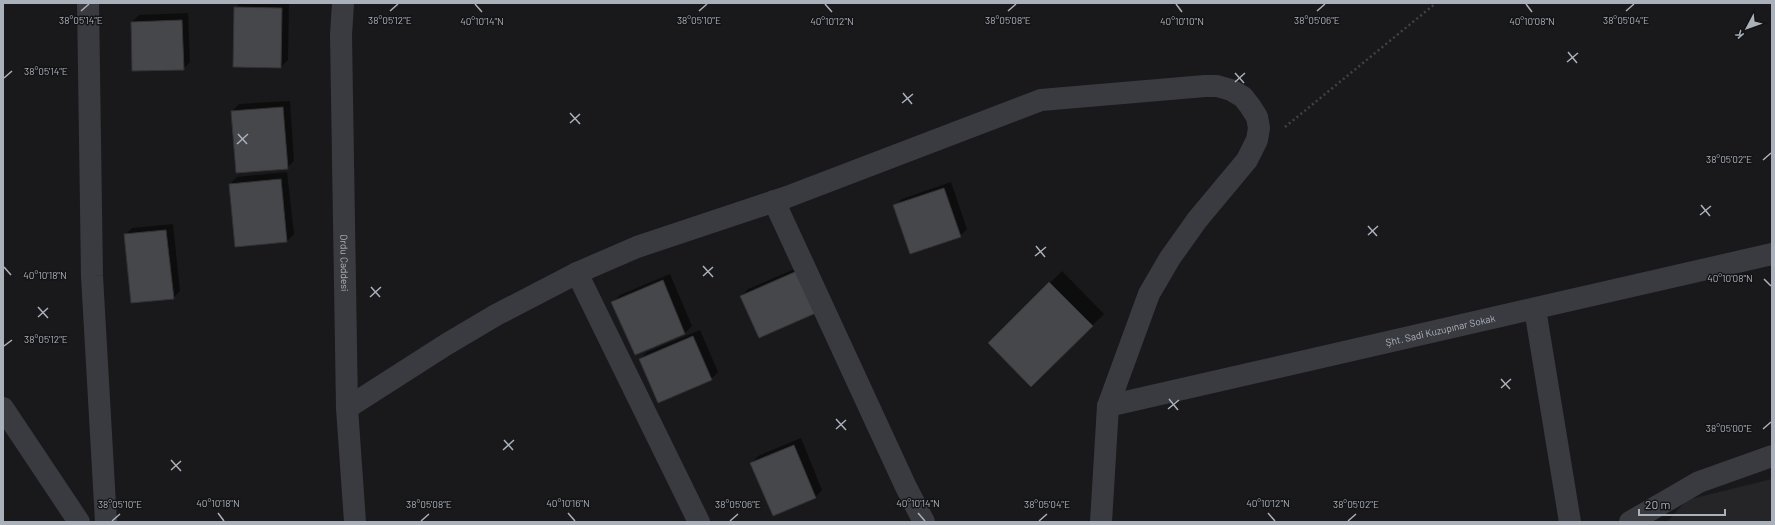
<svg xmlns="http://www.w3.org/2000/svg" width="1775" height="525" viewBox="0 0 1775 525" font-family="Barlow,sans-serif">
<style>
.built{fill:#252528}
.shadow{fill:#0007}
.building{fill:#45474b;stroke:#333337}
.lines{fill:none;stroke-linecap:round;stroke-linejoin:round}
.path{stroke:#404247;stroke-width:2.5;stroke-dasharray:2 3;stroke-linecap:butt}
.minor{stroke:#3a3b40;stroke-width:22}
.ticks{fill:none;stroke:#abb1bb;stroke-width:1.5}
.labels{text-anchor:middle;stroke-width:3;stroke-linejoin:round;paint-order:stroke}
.street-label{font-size:10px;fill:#abb1bb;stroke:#141416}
.ticks-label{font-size:10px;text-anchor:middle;fill:#abb1bb;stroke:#141416;stroke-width:3;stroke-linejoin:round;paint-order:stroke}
</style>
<rect width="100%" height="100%" fill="#19191b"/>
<path class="built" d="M1772 479V522H1667L1687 500Z"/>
<path class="shadow" d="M240 3H289L288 60 281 67 234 66 235 8Z
M188 13 190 62 183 69 132 22 139 15Z
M290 101 294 161 287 168 232 111 239 104Z
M287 172 294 234 287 241 236 246 230 184 237 177Z
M951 182 967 229 960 236 895 206 902 199Z
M173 224 180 291 173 298 125 235 132 228Z
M804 265 815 312 741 296 748 289Z
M1062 271 1104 314 1031 386 989 343Z
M670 274 692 326 685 333 635 354 613 302 620 295Z
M700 330 718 372 711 379 640 359 647 352Z
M801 438 822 490 815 497 752 463 758 456Z"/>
<path class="building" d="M234 7 282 8 281 68 233 67Z
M182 20 184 70 132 71 131 22Z
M283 107 288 169 236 173 231 111Z
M281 179 287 242 235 247 229 184Z
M944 188 961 237 910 254 893 205Z
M166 230 174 299 131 303 124 234Z
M797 271 816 313 759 338 740 296Z
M663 280 685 334 635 355 611 302Z
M1049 282 1093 326 1031 387 988 343Z
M693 336 712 380 658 403 639 359Z
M794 445 816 498 773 516 750 463Z"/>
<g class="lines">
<path class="path" d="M1285 127 1436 3"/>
<g class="minor">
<path d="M88 3 92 276 106 522"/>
<path id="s1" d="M343 3 341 35 347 408 355 522"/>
<path d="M774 201 906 487 924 522"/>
<path d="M577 273 699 522"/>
<path d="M1535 309 1570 522"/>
<path id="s2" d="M1108 406 1772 254"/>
<path d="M3 408 79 522"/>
<path d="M347 408 447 344 496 315 577 273 637 247 787 197 1041 100 1205 86H1217L1231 90 1243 97 1250 106 1257 117 1259 128 1257 140 1247 160 1197 220 1170 258 1149 294 1108 406 1101 522"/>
<path d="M1630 522 1699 482 1772 456"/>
</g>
</g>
<path class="ticks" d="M475 4 482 12M825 4 832 12M1176 4 1182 12M1526 4 1532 12M81 11 89 4M390 11 398 4M699 11 707 4M1008 11 1016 4M1317 11 1325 4M1626 11 1634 4M1568 52 1577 63M1567 62 1578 53M1235 73 1244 83M4 78 12 71M1235 82 1245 73M903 93 912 104M902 103 913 94M570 113 580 124M570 123 580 114M238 134 247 144M237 144 248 134M1763 160 1771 153M1701 205 1710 216M1700 215 1711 206M1368 226 1377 236M1368 235 1378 226M1036 246 1045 257M1035 256 1046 247M703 266 713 277M4 267 11 275M703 276 713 267M1764 279 1771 286M371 287 380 297M370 297 381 287M38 307 48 318M38 317 48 308M4 346 12 340M1501 379 1510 389M1501 388 1511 379M1169 399 1178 410M1168 409 1179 400M836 419 846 430M836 429 846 420M1763 429 1771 422M504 440 513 450M503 450 514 440M171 460 181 471M171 470 181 461M218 513 224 521M568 513 575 521M918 513 925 521M1268 513 1275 521M112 521 120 514M421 521 429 514M730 521 738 514M1039 521 1047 514M1348 521 1356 514"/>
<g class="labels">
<g class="street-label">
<text dy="4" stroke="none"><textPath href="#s1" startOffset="260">Ordu Caddesi</textPath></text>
<text dy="4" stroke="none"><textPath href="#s2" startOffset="341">Şht. Sadi Kuzupınar Sokak</textPath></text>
</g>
</g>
<g class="ticks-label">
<text x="81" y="24">38°05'14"E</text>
<text x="390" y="24">38°05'12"E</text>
<text x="699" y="24">38°05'10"E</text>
<text x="1008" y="24">38°05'08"E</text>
<text x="1317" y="24">38°05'06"E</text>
<text x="1626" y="24">38°05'04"E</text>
<text x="482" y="25">40°10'14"N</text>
<text x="832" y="25">40°10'12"N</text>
<text x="1182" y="25">40°10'10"N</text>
<text x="1532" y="25">40°10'08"N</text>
<text x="46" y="75">38°05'14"E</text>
<text x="1729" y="163">38°05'02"E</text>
<text x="45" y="279">40°10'18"N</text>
<text x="1730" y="282">40°10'08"N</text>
<text x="46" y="343">38°05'12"E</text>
<text x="1729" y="432">38°05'00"E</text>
<text x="218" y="507">40°10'18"N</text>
<text x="568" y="507">40°10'16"N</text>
<text x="918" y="507">40°10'14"N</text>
<text x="1268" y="507">40°10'12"N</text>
<text x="120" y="508">38°05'10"E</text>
<text x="429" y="508">38°05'08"E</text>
<text x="738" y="508">38°05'06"E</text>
<text x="1047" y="508">38°05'04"E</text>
<text x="1356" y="508">38°05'02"E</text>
</g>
<rect width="1775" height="525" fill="none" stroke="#abb1bb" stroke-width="8"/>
<g transform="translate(1747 28) rotate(229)" stroke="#141416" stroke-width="3" paint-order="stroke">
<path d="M0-3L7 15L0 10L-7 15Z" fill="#abb1bb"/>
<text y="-6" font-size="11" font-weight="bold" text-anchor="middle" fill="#abb1bb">K</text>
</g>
<path d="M1639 509v6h86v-6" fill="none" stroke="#abb1bb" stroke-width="2"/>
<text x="1645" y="509" font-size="12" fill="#abb1bb" stroke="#141416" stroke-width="3" paint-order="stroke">20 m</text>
</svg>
